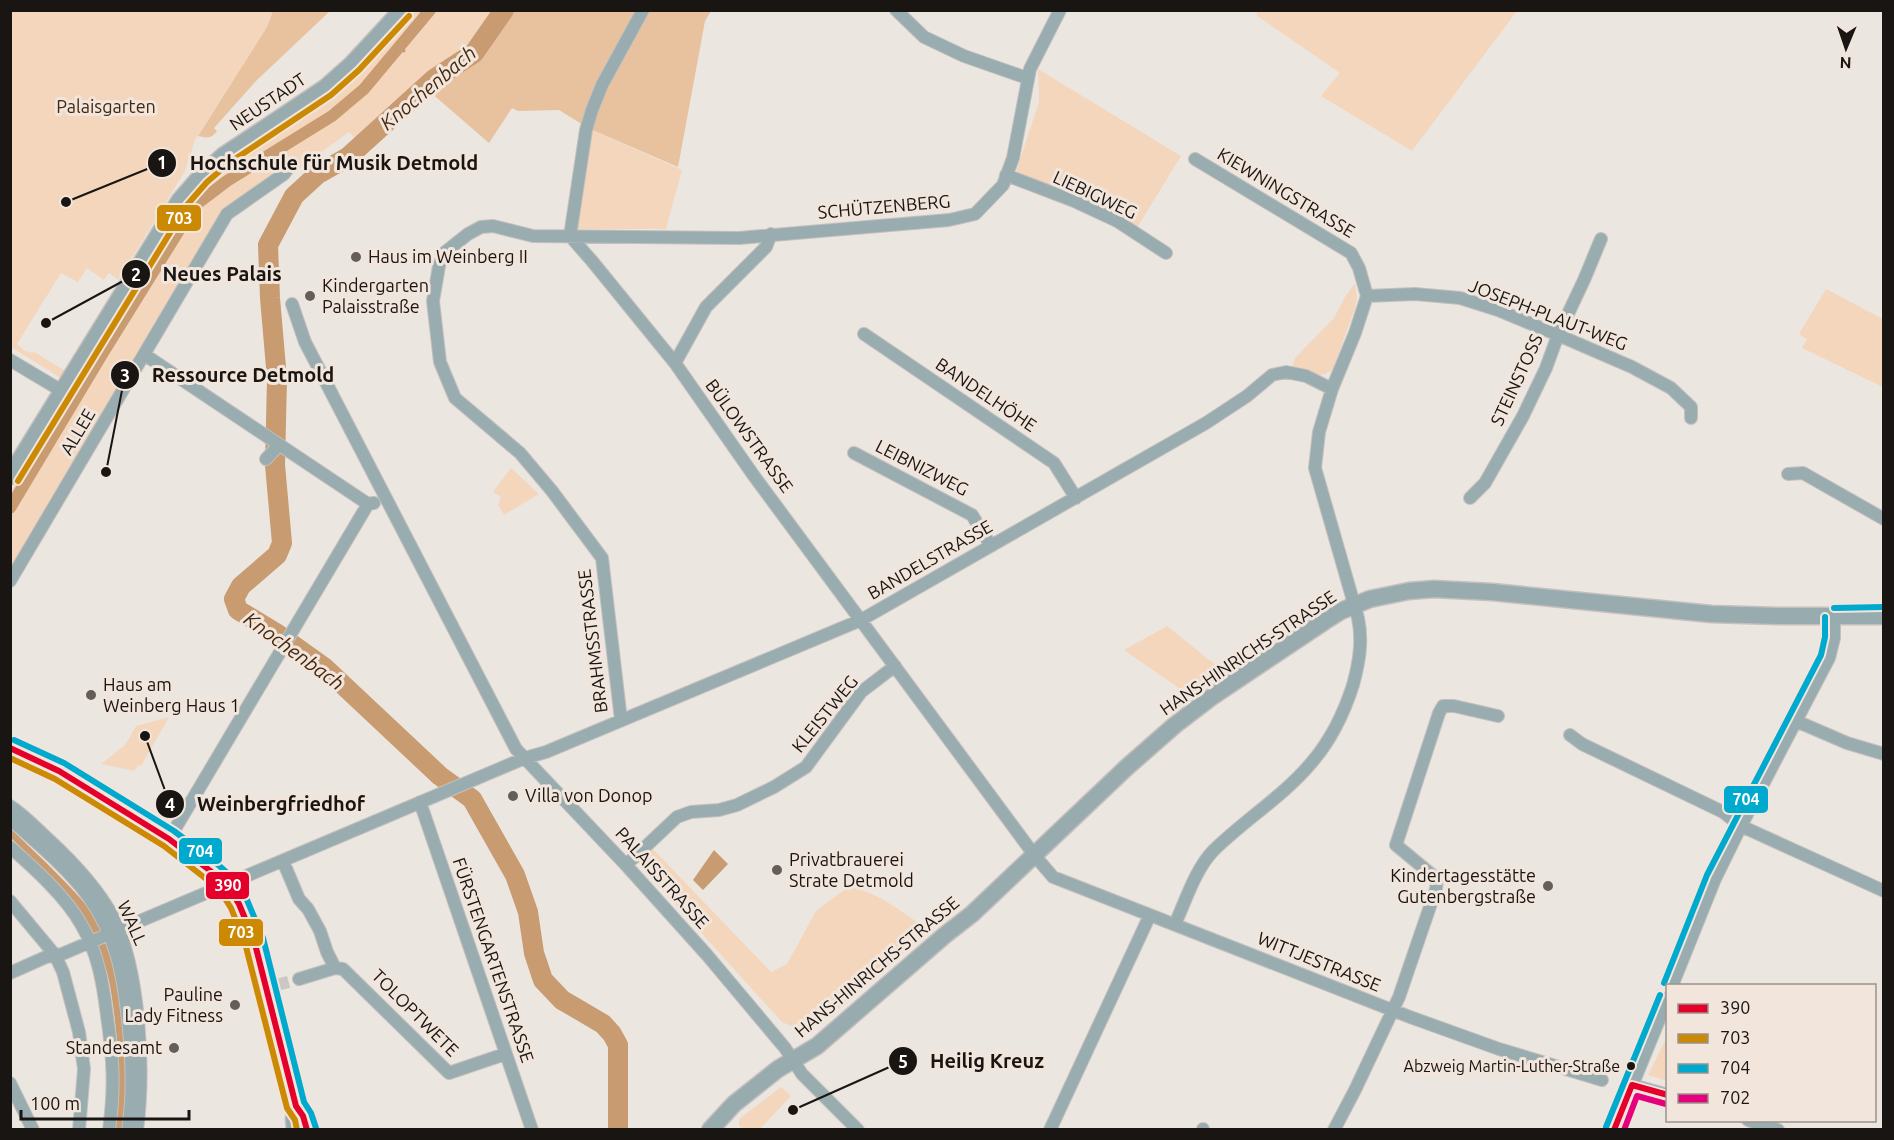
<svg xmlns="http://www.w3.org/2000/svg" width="1894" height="1140" viewBox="0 0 1894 1140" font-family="Ubuntu,sans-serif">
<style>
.green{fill:#f3d6bc}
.forest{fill:#e8c19e}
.water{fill:#c89b70}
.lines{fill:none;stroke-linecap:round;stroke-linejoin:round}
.stream{stroke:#c89b70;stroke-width:3}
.canal{stroke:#c89b70;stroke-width:12}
.river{stroke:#c89b70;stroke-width:20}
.minor-tunnel{stroke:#ccc7c2;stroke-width:12;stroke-dasharray:12 6;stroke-linecap:butt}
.minor-casing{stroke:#c5c0bd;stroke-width:14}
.secondary-casing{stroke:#c5c0bd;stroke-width:19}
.minor{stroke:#99adb1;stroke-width:12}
.secondary{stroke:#98abaf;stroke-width:16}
.bus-1-casing{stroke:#f1e5dc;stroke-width:10}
.bus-2-casing{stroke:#f1e5dc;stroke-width:10}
.bus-3-casing{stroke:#f1e5dc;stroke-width:10}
.bus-4-casing{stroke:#f1e5dc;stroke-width:10}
.bus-1{stroke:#e4002b;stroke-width:6}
.bus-2{stroke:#cb8904;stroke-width:6}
.bus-3{stroke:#00a9ce;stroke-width:6}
.bus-4{stroke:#e5007d;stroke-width:6}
.poi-dot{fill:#635e5a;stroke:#f1e5dc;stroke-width:2}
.bus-dot{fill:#191512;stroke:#f1e5dc;stroke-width:2}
.labels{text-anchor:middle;stroke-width:6;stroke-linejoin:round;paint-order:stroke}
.bus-label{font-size:16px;fill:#191512;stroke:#f1e5dc;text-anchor:end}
.street-label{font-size:18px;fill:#191512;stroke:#f1e5dc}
.park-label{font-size:18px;fill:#43280e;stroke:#f1e5dc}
.poi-label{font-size:18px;fill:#191512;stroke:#f1e5dc;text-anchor:start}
.water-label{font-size:20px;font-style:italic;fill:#452a10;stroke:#f1e5dc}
.leader{fill:none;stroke:#191512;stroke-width:2}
.callout-dot{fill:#191512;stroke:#f1e5dc;stroke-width:2}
.mark-label{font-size:18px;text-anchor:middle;font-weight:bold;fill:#fff}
.callout-label{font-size:20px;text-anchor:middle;font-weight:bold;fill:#191512;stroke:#f1e5dc;stroke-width:6;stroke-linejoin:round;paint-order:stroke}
.line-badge{stroke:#f1e5dc;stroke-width:2}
.badge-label{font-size:16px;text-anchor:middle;font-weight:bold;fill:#fff}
</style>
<rect width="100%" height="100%" fill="#ece6e1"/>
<path class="green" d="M1259 10H1330L1332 12 1333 10 1517 11 1412 151 1321 96 1340 73 1256 15Z
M10 11H273L267 27 195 140 185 171 127 266 125 264 120 272 119 280 109 273 104 280 87 268 78 282 61 273 17 344 25 351 32 353 34 352 65 371 61 378 11 347Z
M416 11H503L421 102 365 150 349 132 288 177 229 215 11 573 10 493 181 214C200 190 220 167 246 149 265 136 287 128 306 115 348 85 383 50 416 11Z
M1038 69 1181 156 1137 228 1015 175 1039 102Z
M588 128 682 170 666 229H574Z
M1355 283 1357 298 1355 308 1333 369C1319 381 1307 372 1292 367L1295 358 1334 318 1345 297Z
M1826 289 1883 319V387L1802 348 1807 339 1799 334Z
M511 468 539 494 504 515 498 505 501 497 493 492Z
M1167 626 1223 671 1189 695 1124 650Z
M169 717 141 766 138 765 134 771 101 764 125 745 136 726Z
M652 848 771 972 787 964 816 911 848 887C878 891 904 914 929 930L843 1006 802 1028 791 1026 782 1022 638 863Z
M1666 1039 1668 1040 1667 1081 1648 1075Z
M781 1087 791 1096 760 1129H743L739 1126V1119Z"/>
<path class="forest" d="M273 11H330L257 80 214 128 217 131C211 139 207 138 198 136L267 27Z
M503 11H711L705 21 678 167 588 128 559 110 518 111 512 108 489 143 429 91Z"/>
<path class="water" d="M10 828C42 859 76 889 102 925L90 930C71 893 40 866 11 838Z
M714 850 728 864 703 890 693 880Z
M110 945C122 1007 130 1066 123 1129H115C120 1090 119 1052 114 1013 111 990 109 971 98 950Z"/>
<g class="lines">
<path class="stream" d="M400 47 404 51"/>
<path class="canal" d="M10 508 101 356 194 206 227 181 332 116 364 89 430 10
M88 914 96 927 110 961"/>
<path class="river" d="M504 10 474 53 434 79 348 157 318 174 294 196 268 245 270 298 277 379 275 465 282 543 277 555 241 586 234 599 238 610 276 633 325 668 440 776 472 799 515 875 528 912 534 953 543 980 562 1000 603 1024 612 1034 618 1045V1130"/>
<path class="minor-tunnel" d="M277 985 299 979"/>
<g class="minor-casing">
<path id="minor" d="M896 10 924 37 964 56 1027 78
M1006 175 1074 201 1117 221 1166 253
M570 236 592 261 675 363 754 476 1035 856 1053 877 1410 1017 1499 1049 1602 1080
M570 236 586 130 592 110 602 85 643 10
M1367 296 1415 294 1460 298 1498 310 1558 335 1632 367 1671 388 1691 407V418
M292 304 305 342 516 749 626 865 707 955 785 1048 802 1074 858 1130
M864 334 1054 463 1076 498
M145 355 368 504 374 503
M10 360 62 391
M675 363 706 307 766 247 771 234
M854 453 972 515 991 546
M266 459 279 445
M1788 474 1803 473 1884 519
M1470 498 1485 483 1523 416 1546 368 1558 335 1584 280 1601 239
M10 581 227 214 284 174 289 167
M621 720 602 558 552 491 520 453 455 398 440 362 433 301 439 266 444 253 468 234 481 227 493 226 533 236 739 238 949 220 975 214 1003 185 1013 158 1030 69 1060 10
M1796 721 1847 743 1884 754
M1570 735 1582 744 1723 812 1741 826 1884 891
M420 802 532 1130
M10 806C24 815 36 828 48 839 73 862 97 887 113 917 140 969 145 1071 137 1130
M10 819C37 843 66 867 88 896 116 935 123 974 128 1020 132 1057 134 1093 128 1130
M169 839 368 504
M10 847C35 869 65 896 81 924 98 953 103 983 107 1016 113 1058 115 1087 109 1130
M283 861 299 899 308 909 320 931 327 952 335 968
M626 865 677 817 691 812 719 810 737 805 774 787 806 767 861 692 895 666
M10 901 55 955 63 972 79 1032 84 1069 79 1130
M1175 924C1186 900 1195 870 1213 851 1244 820 1284 796 1312 762 1331 740 1344 713 1353 685 1359 663 1363 641 1358 618L1315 468 1319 432 1332 389 1355 333 1367 296 1359 268 1351 253 1195 159
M10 973 46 957 62 954 525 758 546 752 861 620 1206 423 1247 396 1272 375 1286 372 1306 376 1332 389
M299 979 335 968 343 969 449 1073 505 1054
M1672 986 1715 879 1741 826 1829 658 1834 638V617
M10 1083 33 1130
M1632 1085 1668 1095
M1748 1120 1778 1130
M1050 1130 1150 915
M1203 1130V1129
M1334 1130 1355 1090 1399 997 1436 889 1437 879 1396 845 1439 713 1443 706H1454L1498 716
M1614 1130 1668 998"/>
</g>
<g class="secondary-casing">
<path id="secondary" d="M10 476 180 200 201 176 223 156 325 88 352 64 402 10
M10 748 59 771 169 839 210 869 226 883 239 904 254 940 296 1106 303 1116 307 1130
M295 1130 294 1119 296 1106
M710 1130 734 1104 778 1069 817 1046 945 935 972 914 1126 768 1175 725 1213 696 1325 621 1341 611 1370 599 1409 591 1434 589 1492 592 1711 614 1778 616H1884"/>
</g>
<use href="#minor" class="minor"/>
<use href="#secondary" class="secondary"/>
<g class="bus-1-casing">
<path id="bus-1" d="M10 748 59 771 169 839 226 883 239 904 254 940 296 1106 303 1116 307 1130
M1614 1130 1632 1085 1668 1095"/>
</g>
<g class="bus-2-casing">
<path id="bus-2" d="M18 481 187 205 207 182 229 163 331 95 359 70 409 16
M10 758 55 779 164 846 219 889 231 908 245 943 287 1108 295 1120 297 1130"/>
</g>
<g class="bus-3-casing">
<path id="bus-3" d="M1834 608 1884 607
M14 740 64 763 174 831 215 862 233 878 247 900 263 938 304 1102 311 1113 316 1128
M1664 983 1707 875 1821 655 1825 637V617
M1606 1127 1660 995"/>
</g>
<g class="bus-4-casing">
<path id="bus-4" d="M1624 1130 1637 1096 1666 1104"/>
</g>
<use href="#bus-1" class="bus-1"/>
<use href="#bus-2" class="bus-2"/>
<use href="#bus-3" class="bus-3"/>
<use href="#bus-4" class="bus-4"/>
</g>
<g class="poi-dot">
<circle cx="356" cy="257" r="6"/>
<circle cx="310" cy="296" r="6"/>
<circle cx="91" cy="695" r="6"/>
<circle cx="513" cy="796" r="6"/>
<circle cx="777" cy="870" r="6"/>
<circle cx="1548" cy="886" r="6"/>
<circle cx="235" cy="1005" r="6"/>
<circle cx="174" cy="1048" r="6"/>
</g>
<circle class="bus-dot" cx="1631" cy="1066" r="5"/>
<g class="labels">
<g class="bus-label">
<text x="1620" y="1072">Abzweig Martin-Luther-Straße</text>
</g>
<g class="street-label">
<text transform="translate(268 102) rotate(-34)" y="6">NEUSTADT</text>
<text transform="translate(1286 193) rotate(31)" y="6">KIEWNINGSTRASSE</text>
<text transform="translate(1095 195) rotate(25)" y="6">LIEBIGWEG</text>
<text transform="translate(884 207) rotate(-5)" y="6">SCHÜTZENBERG</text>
<text transform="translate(1548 315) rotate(21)" y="6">JOSEPH-PLAUT-WEG</text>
<text transform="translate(1517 380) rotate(-65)" y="6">STEINSTOSS</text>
<text transform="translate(986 395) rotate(34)" y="6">BANDELHÖHE</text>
<text transform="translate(78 432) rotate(-59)" y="6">ALLEE</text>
<text transform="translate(749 436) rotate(54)" y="6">BÜLOWSTRASSE</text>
<text transform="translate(922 468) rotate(27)" y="6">LEIBNIZWEG</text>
<text transform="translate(930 560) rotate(-30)" y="6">BANDELSTRASSE</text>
<text transform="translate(593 641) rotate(-97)" y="6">BRAHMSSTRASSE</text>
<text transform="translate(1248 653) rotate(-34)" y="6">HANS-HINRICHS-STRASSE</text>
<text transform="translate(825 714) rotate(-51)" y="6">KLEISTWEG</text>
<text transform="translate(662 878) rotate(48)" y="6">PALAISSTRASSE</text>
<text transform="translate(132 923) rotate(66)" y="6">WALL</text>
<text transform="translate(493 960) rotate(71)" y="6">FÜRSTENGARTENSTRASSE</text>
<text transform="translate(1319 962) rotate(22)" y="6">WITTJESTRASSE</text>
<text transform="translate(877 967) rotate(-40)" y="6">HANS-HINRICHS-STRASSE</text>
<text transform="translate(415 1013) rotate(45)" y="6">TOLOPTWETE</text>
</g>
<g class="park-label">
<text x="106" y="113">Palaisgarten</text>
</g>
<g class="poi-label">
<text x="368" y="263">Haus im Weinberg II</text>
<text x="322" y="292">Kindergarten<tspan x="322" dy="21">Palaisstraße</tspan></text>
<text x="103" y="691">Haus am<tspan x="103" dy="21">Weinberg Haus 1</tspan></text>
<text x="525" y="802">Villa von Donop</text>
<text x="789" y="866">Privatbrauerei<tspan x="789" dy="21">Strate Detmold</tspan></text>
<text x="1536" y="882" text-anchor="end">Kindertagesstätte<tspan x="1536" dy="21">Gutenbergstraße</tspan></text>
<text x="223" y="1001" text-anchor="end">Pauline<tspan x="223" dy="21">Lady Fitness</tspan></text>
<text x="162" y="1054" text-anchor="end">Standesamt</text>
</g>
<g class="water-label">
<text transform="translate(428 88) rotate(-40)" y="7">Knochenbach</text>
<text transform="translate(294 651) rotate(36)" y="7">Knochenbach</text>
</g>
</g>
<path class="leader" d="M66 202L162 163M46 323L136 274M106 472L125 375M145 736L170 804M793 1110L903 1061"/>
<g class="callout-dot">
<circle cx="66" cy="202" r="6"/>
<circle cx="46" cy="323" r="6"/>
<circle cx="106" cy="472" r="6"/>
<circle cx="145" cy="736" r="6"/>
<circle cx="793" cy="1110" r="6"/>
<circle cx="162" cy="163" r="15"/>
<circle cx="136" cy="274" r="15"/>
<circle cx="125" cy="375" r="15"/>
<circle cx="170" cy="804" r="15"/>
<circle cx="903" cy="1061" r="15"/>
</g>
<g class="mark-label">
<text x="162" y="169">1</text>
<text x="136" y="281">2</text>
<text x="125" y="382">3</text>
<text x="170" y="811">4</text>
<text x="903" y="1068">5</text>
</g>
<g class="callout-label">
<text x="334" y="170">Hochschule für Musik Detmold</text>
<text x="222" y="281">Neues Palais</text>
<text x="243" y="382">Ressource Detmold</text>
<text x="281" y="811">Weinbergfriedhof</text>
<text x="987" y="1068">Heilig Kreuz</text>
</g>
<g class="line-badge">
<rect x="156" y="204" width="46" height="28" rx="6" fill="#cb8904"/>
<rect x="1723" y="785" width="46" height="29" rx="6" fill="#00a9ce"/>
<rect x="178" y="837" width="45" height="28" rx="6" fill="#00a9ce"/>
<rect x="205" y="871" width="45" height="29" rx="6" fill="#e4002b"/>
<rect x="218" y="918" width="46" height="29" rx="6" fill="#cb8904"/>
</g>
<g class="badge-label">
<text x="179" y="224">703</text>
<text x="1746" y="805">704</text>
<text x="200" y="857">704</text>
<text x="228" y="891">390</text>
<text x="241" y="938">703</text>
</g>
<rect width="1894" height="1140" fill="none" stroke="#191512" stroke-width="24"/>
<rect x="1666" y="984" width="210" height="138" fill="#f1e5dc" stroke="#9b928b" stroke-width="1.5"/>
<rect x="1678" y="1004" width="30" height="9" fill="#e4002b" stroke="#9b928b" stroke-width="1.5"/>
<text x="1720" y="1014" font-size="18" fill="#191512">390</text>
<rect x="1678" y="1034" width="30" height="9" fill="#cb8904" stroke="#9b928b" stroke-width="1.5"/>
<text x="1720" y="1044" font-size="18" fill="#191512">703</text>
<rect x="1678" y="1064" width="30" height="9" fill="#00a9ce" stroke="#9b928b" stroke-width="1.5"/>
<text x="1720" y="1074" font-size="18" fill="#191512">704</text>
<rect x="1678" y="1094" width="30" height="9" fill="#e5007d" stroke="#9b928b" stroke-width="1.5"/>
<text x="1720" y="1104" font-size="18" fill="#191512">702</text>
<g transform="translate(1846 48) rotate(182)" stroke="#f1e5dc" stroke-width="4.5" paint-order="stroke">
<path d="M0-4.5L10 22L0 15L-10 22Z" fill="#191512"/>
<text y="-9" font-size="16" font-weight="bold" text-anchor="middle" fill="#191512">N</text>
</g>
<path d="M21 1110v9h168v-9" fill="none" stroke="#191512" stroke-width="3"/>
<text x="30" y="1110" font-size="18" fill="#191512" stroke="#f1e5dc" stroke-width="4.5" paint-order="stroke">100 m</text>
</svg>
